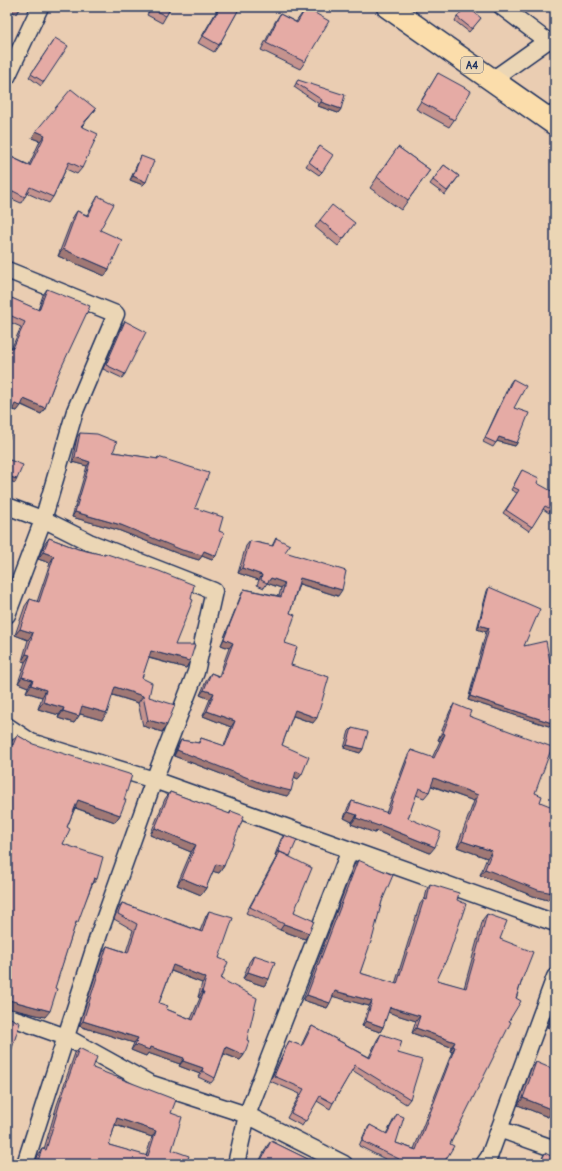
<svg xmlns="http://www.w3.org/2000/svg" width="562" height="1171" viewBox="0 0 562 1171" font-family="Pangolin,sans-serif">
<style>
.lines{fill:none;stroke-linecap:round;stroke-linejoin:round}
.minor-casing{stroke:#1b2f5e;stroke-width:19}
.trunk-casing{stroke:#1b2f5e;stroke-width:25}
.minor{stroke:#ebd6b5;stroke-width:16}
.trunk{stroke:#fbddab;stroke-width:22}
.wall{fill:#c5938e;stroke:#1b2f5e;fill-rule:evenodd}
.shaded-wall{fill:#a07874;stroke:#1b2f5e}
.building{fill:#e5aba5;stroke:#1b2f5e;fill-rule:evenodd}
.labels{text-anchor:middle;stroke-width:3.5;stroke-linejoin:round;paint-order:stroke}
.shield{fill:#ebd6b5;stroke:#596178;stroke-width:1}
.shield-label{font-size:10px;font-weight:bold;fill:#1b2f5e}
</style>
<rect width="100%" height="100%" fill="#eacdb2"/>
<filter id="ink" filterUnits="userSpaceOnUse"><feTurbulence type="fractalNoise" baseFrequency=".025" numOctaves="2"/><feDisplacementMap in="SourceGraphic" scale="8" xChannelSelector="R" yChannelSelector="G"/><feConvolveMatrix kernelMatrix="1 2 1 2 8 2 1 2 1" color-interpolation-filters="sRGB"/></filter>
<g filter="url(#ink)">
<g class="lines">
<g class="minor-casing">
<path id="minor" d="M502 7 547 41
M7 77 40 7
M492 80 547 41H555
M7 270 116 314 75 411 43 520 7 615
M7 506 47 521 89 542 214 591 196 672 154 780 99 934 25 1164
M7 726 31 742 154 780 555 923
M7 1016 66 1037 149 1083 247 1115 344 1164
M499 1129 555 1149
M236 1164 247 1115 350 850
M484 1164 489 1157 555 977"/>
</g>
<g class="trunk-casing">
<path id="trunk" d="M388 7 555 124"/>
</g>
<use href="#minor" class="minor"/>
<use href="#trunk" class="trunk"/>
</g>
<path class="wall" d="M7 7H21L17 14 7 9Z
M151 7H171L166 16 162 23 147 15Z
M219 7H240L219 45 214 52 198 43Z
M306 8 305 62 300 69 261 50 275 22 280 14 296 22Z
M457 17 481 18 469 32 455 21Z
M55 38 44 82 41 86 29 77Z
M438 73 454 120 449 127 416 109 434 80Z
M298 80 341 109 338 113 318 106 319 104 294 87Z
M96 109 91 115 82 126V168L77 174 66 169 53 197 49 203 27 193 21 203 10 198 7 155 29 165 40 141 32 138 36 131Z
M320 146 322 172 319 175 306 166Z
M398 147 430 170 401 210 370 188Z
M141 156 146 182 143 185 130 180 139 160Z
M444 165 459 176 445 195 430 184Z
M98 196 100 230 109 269 105 276 58 256 73 217 77 211 87 215 94 203Z
M320 220 350 230 338 246 315 227Z
M47 289 56 379 45 408 41 414 21 405 17 411 13 410 12 347 21 327 7 321V296L38 310 43 295Z
M125 321V374L122 378 103 369 122 325Z
M513 379 514 408 517 443 515 446 497 441 493 447 483 442 510 383Z
M80 433 113 452 157 459 158 457 195 508 219 531 212 560 202 556 199 560 179 554 118 530 72 517 87 466 72 462 77 437Z
M522 470 537 483 551 509 549 513 543 509 529 531 503 513 517 493 511 490Z
M49 538 78 549 103 555 104 553 175 645 190 661 186 668 148 658 142 678 149 697 167 725 162 732 143 726 138 703 112 695 102 720 80 714 74 723 58 718 59 715 38 709 42 697 26 692 28 687 18 683 25 662 22 661 28 640 15 635 25 606 30 599 37 602 50 563 38 559 44 545Z
M276 538 285 552 338 596 299 584 290 613 285 643 291 665 313 723 293 716 282 745 302 774 298 779 294 777 287 796 263 790 174 756 178 745 181 740 198 743 201 738 224 746 231 727 203 716 210 699 200 695 207 679 211 673 219 676 229 648 221 645 241 595 244 589 279 596 281 588 267 583 264 588 257 585 259 580 238 573 246 546 250 541 272 546Z
M489 587 524 646 550 662 555 664V728L468 700 486 632 477 629 487 591Z
M454 704 469 716 535 793 540 802 548 900 533 896 480 875 487 858 457 847 474 801 431 786 429 792 424 798 416 795 408 818 430 853 376 831 375 833 351 824 352 822 344 818 348 807 352 801 386 813 407 757 411 750 432 758 440 741 438 740 450 711Z
M352 728 363 749 360 753 344 748 349 731Z
M17 735 124 800 120 815 115 822 75 808 67 827 63 844 92 885 74 928 45 1017 7 1008V743L11 744 12 741Z
M170 792 229 814 231 811 224 866 219 873 213 871 206 888 201 895 177 885 191 852 150 835 165 799Z
M284 835 290 857 294 912 305 939 280 930 246 913 277 856 275 855 281 839Z
M358 860 382 901 360 973 395 984 420 904 424 899H425L427 889 430 884 437 980 464 988 483 919 487 914 522 980 509 1021 450 1144 443 1164H395L359 1146 366 1130 370 1125 386 1134 394 1119 397 1114 396 1143 414 1149 452 1052 450 1051 451 1047 412 1033 416 1021 388 1012 383 1027 380 1032 362 1026 369 1006 333 996 327 1008 303 1000 354 865Z
M122 903 200 931 206 916 209 911 219 958 221 979 244 1055 240 1060 224 1054 215 1078 211 1083 198 1077 200 1074 179 1066 180 1064 148 1053 146 1056 131 1050 134 1043 79 1026 103 952 107 946 126 952 133 930 114 919 118 909ZM171 971 202 983 198 997 200 998 191 1019 166 1009 159 1003Z
M254 955 269 979 264 986 243 979 249 962Z
M555 1005V1030L547 1027Z
M312 1026 369 1057 377 1040 381 1034 398 1053 410 1099 406 1104 352 1070 333 1103 330 1109 317 1101 302 1126 287 1118 300 1094 270 1081 286 1047 289 1041 301 1046 308 1031Z
M79 1048 93 1068 171 1113 172 1150 186 1164H35L38 1155 42 1149H44L57 1105 75 1053ZM115 1125 152 1137 146 1156 109 1145Z
M536 1062 548 1117 518 1105 531 1069Z
M271 1141 318 1164H258L267 1146Z
M545 1153 555 1164H535L536 1163 538 1164Z"/>
<path class="shaded-wall" d="M321 102 341 109 338 113 318 106Z
M96 109 91 115 77 132 81 126Z
M36 131 45 135 40 141 32 138Z
M133 176 146 182 143 185 130 180Z
M63 249 109 269 105 276 58 256Z
M24 399 45 408 41 414 20 404Z
M15 404 21 406 17 411 11 409Z
M499 437 517 443 515 446 496 441Z
M75 457 90 462 87 466 72 462Z
M7 476 17 479 15 483 7 480Z
M75 512 121 525 204 551 216 556 212 560 202 556 199 560 179 554 118 530 72 517Z
M43 552 54 556 50 563 38 559Z
M242 568 262 575 259 580 238 573Z
M271 578 285 583 281 588 267 583Z
M300 578 342 590 338 596 297 583Z
M479 625 489 628 486 632 477 629Z
M20 629 33 633 28 640 15 635Z
M224 639 233 643 229 648 221 645Z
M151 651 190 661 186 668 146 657Z
M26 654 30 655 25 662 22 661Z
M22 677 33 680 28 687 18 683Z
M31 685 46 690 42 697 26 692Z
M115 687 143 696 138 703 110 694Z
M204 690 214 693 210 699 200 695Z
M470 696 555 724V728L468 700Z
M43 702 64 708 59 715 38 709Z
M82 706 107 713 102 720 77 713Z
M295 710 317 718 313 723 291 715Z
M63 711 79 716 74 723 58 718Z
M207 711 235 721 231 727 203 716Z
M148 720 167 725 162 732 143 726Z
M443 733 445 734 440 741 438 740Z
M347 745 363 749 360 753 344 748Z
M177 750 291 791 287 796 263 790 174 756Z
M296 771 302 774 298 779 292 776Z
M434 778 478 795 474 801 430 785Z
M78 800 120 815 115 822 73 807Z
M348 812 357 815 352 822 344 818Z
M356 818 380 825 435 847 430 853 376 831 375 833 351 824Z
M155 828 196 845 191 852 150 835Z
M462 841 492 851 487 858 457 847Z
M278 851 280 852 277 856 275 855Z
M216 864 224 866 219 873 211 871Z
M485 869 553 893 548 900 533 896 480 875Z
M94 878 97 879 92 885Z
M182 878 206 888 201 895 177 885Z
M284 924 309 933 305 939 280 930Z
M173 965 206 978 202 983 169 970Z
M248 972 269 979 264 986 243 979Z
M335 991 372 1001 369 1006 331 996Z
M202 992H204L200 998 198 997Z
M7 993 11 995 7 1000Z
M307 995 330 1003 327 1008 303 1000Z
M9 1000 50 1011 45 1017 7 1008V1003Z
M390 1007 420 1016 416 1021 387 1012Z
M83 1021 138 1038 134 1043 79 1026Z
M366 1021 383 1027 380 1032 362 1026Z
M551 1021 555 1022V1030L547 1027Z
M416 1028 455 1042 451 1047 412 1033Z
M135 1045 151 1047 184 1058 180 1064 148 1053 146 1056 131 1050Z
M453 1046 455 1047 452 1052 450 1051Z
M226 1047 244 1055 240 1060 222 1053Z
M183 1061 203 1068 200 1074 179 1066Z
M523 1098 553 1110 548 1117 518 1105Z
M117 1118 156 1131 152 1137 113 1124Z"/>
<path class="building" d="M13 7H21L20 10Z
M153 7H171L166 16 152 9Z
M220 7H240L219 45 203 36Z
M465 7H468L481 18 472 29 457 17Z
M306 8 329 21 305 62 266 43 280 14 297 23Z
M55 38 68 46 44 82 31 74Z
M438 73 471 91 454 120 421 102Z
M298 80 345 95 341 109 321 102 322 100 296 83Z
M71 89 96 109 81 126 98 134 82 168 69 162 53 197 30 187 25 197 13 191 7 204V155L30 166 45 135 36 131Z
M320 146 333 155 322 172 309 162Z
M398 147 430 170 408 200 377 177Z
M141 156 154 161 146 182 133 176Z
M444 165 459 176 447 191 433 180Z
M98 196 114 204 100 230 122 240 109 269 63 249 77 211 88 216Z
M332 205 355 223 343 239 320 220Z
M47 289 90 306 56 379 45 408 24 399 21 406 15 404 7 423V345L13 348 25 322 7 314V296L39 310Z
M125 321 146 332 125 374 106 365Z
M513 379 526 386 514 408 529 413 517 443 499 437 496 443 485 438Z
M80 433 97 434 117 442 113 452 158 459V457L209 473 195 508 223 517 219 531 224 533 216 556 204 551 202 555 182 550 121 525 75 512 90 462 75 457Z
M7 434 10 435 7 444Z
M7 459 23 465 17 479 7 476Z
M522 470 539 478 537 483 555 493V503L551 509 545 506 532 527 506 510 519 490 513 487Z
M49 538 78 549 104 555V553L159 571 194 585 191 599 193 600 175 645H195L190 661 151 651 142 678 152 683 149 697 175 705 167 725 148 720 143 696 115 687 107 713 82 706 79 716 63 711 64 708 43 702 46 690 31 685 33 680 22 677 30 655 26 654 33 633 20 629 30 599 39 602 54 556 43 552Z
M276 538 290 545 285 552 346 571 342 590 300 578 290 613 295 615 285 643 297 647 291 665 329 677 317 718 295 710 282 745 309 757 302 774 296 771 291 791 266 785 177 750 181 740 199 743 201 738 225 746 235 721 207 711 214 693 204 690 211 673 220 677 233 643 224 639 244 589 281 597 285 583 271 578 267 583 261 580 262 575 242 568 250 541 273 546Z
M489 587 540 609 524 646 546 641 550 662 555 664V724L470 696 489 628 479 625Z
M454 704 471 711 469 716 552 747 535 793 542 796 540 802 555 808V886L553 893 538 890 485 869 492 851 462 841 478 795 434 778 429 792 419 788 408 818 441 832 435 847 380 825 379 826 356 818 357 815 348 812 352 801 388 813 411 750 434 758 445 734 443 733Z
M352 728 368 732 363 749 347 745Z
M17 735 33 744 132 775 124 800H126L120 815 78 800 67 827 70 829 63 844 103 857 97 879 94 878 78 922H76L55 988 57 989 50 1011 9 1000 11 995 7 993V743L13 745Z
M170 792 230 814 231 811 244 816 224 866 216 864 206 888 182 878 196 845 155 828Z
M284 835 297 840 290 856 280 852 278 851Z
M280 852 312 868 294 912 314 921 309 933 284 924 250 907Z
M358 860 393 875 382 901 373 936 360 973 397 984 424 899 427 900 430 884 459 893 457 900 466 904 449 954 437 980 466 988 487 914 507 921 500 939 533 952 522 980 516 998 521 1001 509 1021 511 1022 450 1144 454 1146 443 1164H397L399 1159 362 1141 370 1125 387 1134 397 1114 404 1117 396 1143 416 1150 455 1047 453 1046 455 1042 416 1028 420 1016 390 1007 383 1027 366 1021 372 1001 335 991 330 1003 307 995Z
M122 903 202 932 209 911 233 918 219 958 228 962 221 979 257 998 247 1040 249 1041 244 1055 226 1047 215 1078 202 1071 203 1068 183 1061 184 1058 151 1047 150 1050 135 1045 138 1038 83 1021 107 946 128 953 137 924 118 914ZM173 965 206 978 202 992H204L193 1020 166 1009 168 1006 159 1003Z
M254 955 275 962 269 979 248 972Z
M555 1010V1022L551 1021Z
M7 1016 20 1023 7 1064Z
M312 1026 370 1058 381 1034 402 1041 398 1053 422 1060 410 1099 355 1065 333 1103 320 1096 306 1121 291 1113 304 1089 274 1076 289 1041 302 1046Z
M79 1048 97 1057 93 1068 176 1100 171 1113 182 1117 172 1150 189 1156 186 1164H36L38 1161 42 1149 46 1150 61 1099ZM117 1118 156 1131 148 1156 109 1145Z
M536 1062 555 1070V1105L553 1110 523 1098Z
M271 1141 318 1164H259Z
M545 1153 555 1158V1164H540Z"/>
</g>
<g class="labels">
<rect class="shield" x="461" y="57" width="22" height="16" rx="3"/>
<g class="shield-label">
<text x="472" y="69">A4</text>
</g>
</g>
<rect width="562" height="1171" fill="none" stroke="#ebd6b5" stroke-width="24"/>
<rect x="12" y="12" width="538" height="1147" fill="none" stroke="#1b2f5e" stroke-width="1.5" filter="url(#ink)"/>
</svg>
